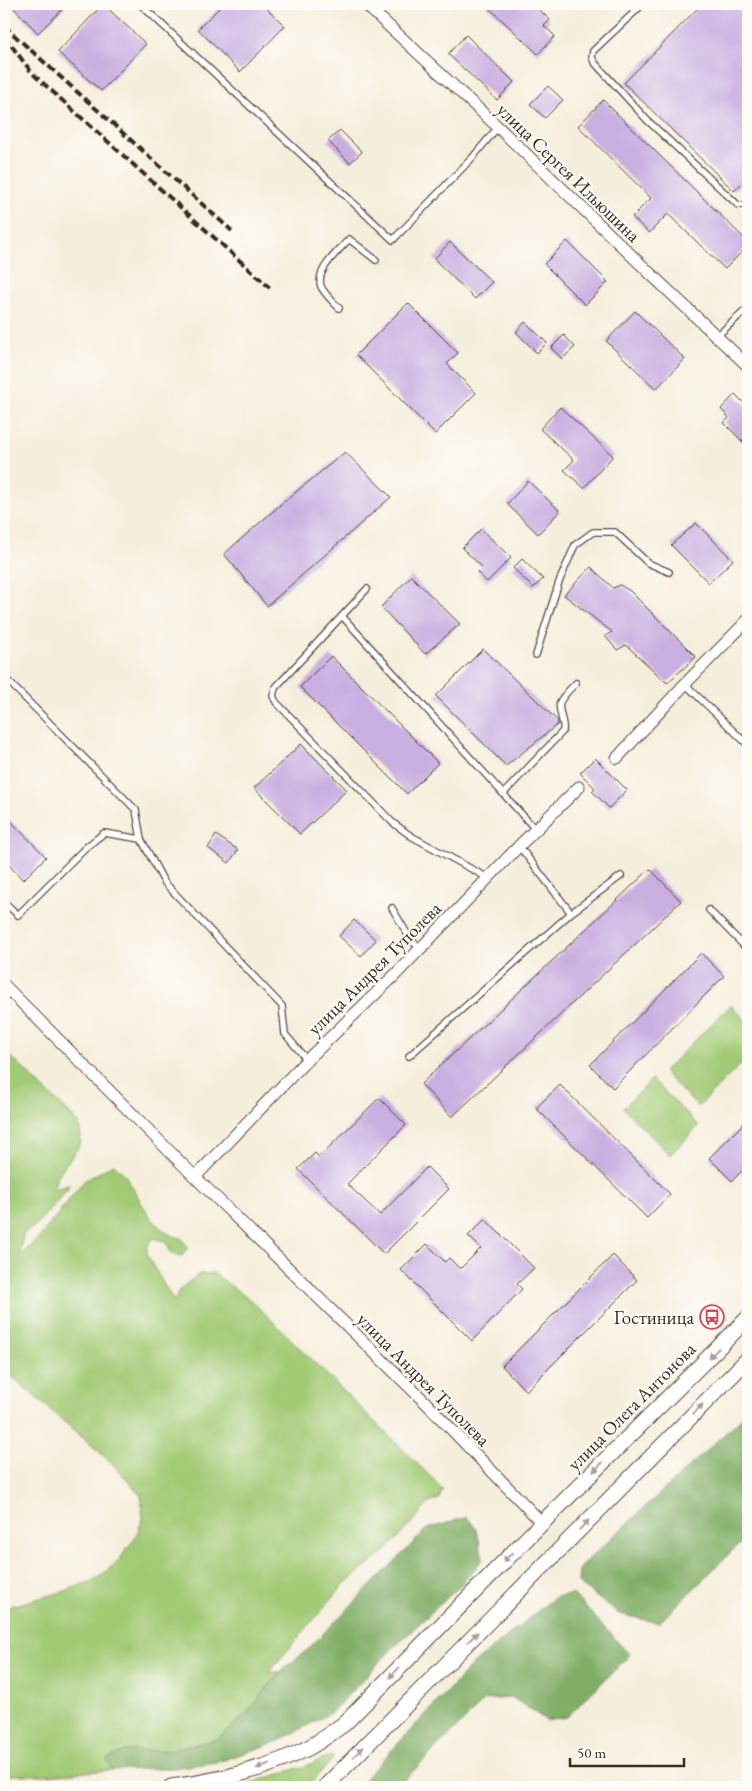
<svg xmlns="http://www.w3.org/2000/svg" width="752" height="1791" viewBox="0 0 752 1791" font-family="'EB Garamond',serif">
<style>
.green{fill:#a2ca75;stroke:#6e7a4a}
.forest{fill:#81ae66;stroke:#5e6c42}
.building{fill:#c8aee1}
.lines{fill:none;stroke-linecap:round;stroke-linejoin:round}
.service-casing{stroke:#57473a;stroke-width:8}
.minor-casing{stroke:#57473a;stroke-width:13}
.tertiary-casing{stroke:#57473a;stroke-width:17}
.service{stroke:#fff;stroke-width:5.5}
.minor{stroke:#fff;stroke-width:11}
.tertiary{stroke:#fff;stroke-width:15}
.rail{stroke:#3b2a1e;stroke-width:4;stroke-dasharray:8 4;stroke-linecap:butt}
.oneway{fill:#a79f9a}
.labels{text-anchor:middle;stroke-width:4.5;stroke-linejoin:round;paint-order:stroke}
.street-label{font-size:19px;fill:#3b2a1e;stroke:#fdfcf7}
.poi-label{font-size:19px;fill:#3b2a1e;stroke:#fdfcf7;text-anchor:end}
</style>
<rect width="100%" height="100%" fill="#fdfcf7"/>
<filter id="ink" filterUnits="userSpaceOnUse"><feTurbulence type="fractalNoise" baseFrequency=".02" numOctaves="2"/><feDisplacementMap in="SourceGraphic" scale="10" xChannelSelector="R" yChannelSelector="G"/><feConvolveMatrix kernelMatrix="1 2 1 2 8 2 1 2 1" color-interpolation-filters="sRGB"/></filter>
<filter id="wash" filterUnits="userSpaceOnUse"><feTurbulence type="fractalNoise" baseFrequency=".0096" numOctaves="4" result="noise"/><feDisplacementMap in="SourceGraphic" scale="20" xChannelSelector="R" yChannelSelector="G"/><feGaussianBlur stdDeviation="1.12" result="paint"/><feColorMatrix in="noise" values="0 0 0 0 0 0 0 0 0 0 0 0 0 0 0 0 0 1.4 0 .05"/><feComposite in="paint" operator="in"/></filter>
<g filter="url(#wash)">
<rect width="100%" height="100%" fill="#f6eedc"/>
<path class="green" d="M731 1005 748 1022V1057L698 1107 663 1072Z
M4 1050 79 1123C80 1129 82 1138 80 1143 73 1160 55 1171 54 1189L69 1185 67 1190 35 1226 23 1234 20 1256 41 1235 84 1181 114 1164C117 1168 122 1171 125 1175 139 1196 153 1234 181 1238L188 1247 182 1256 171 1254 167 1242 153 1238 148 1245 147 1255 174 1302 179 1290 199 1274 213 1273 253 1302 443 1489 439 1499 430 1502 386 1551 345 1583 269 1672H280L247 1713 218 1739 172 1750 125 1751 107 1759 112 1770 46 1775H4V1732L11 1730V1718L4 1713V1608L62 1592 97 1579 119 1560 136 1536 143 1519 141 1496 112 1463 4 1370Z
M652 1079 699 1126 670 1155 623 1108Z
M329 1756 334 1758 307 1787H238L308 1765Z"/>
<path class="forest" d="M748 1412V1538L735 1548 659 1623 619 1614 578 1583 579 1568Z
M467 1517 477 1530 483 1559 460 1586 391 1650 332 1712 277 1742 218 1762 173 1768 112 1770 107 1759 125 1751 172 1750 218 1739 247 1713 280 1672 307 1650 427 1529Z
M573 1594 630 1655 567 1717 547 1721 513 1698 485 1700 397 1787H357L474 1663 555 1597Z"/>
<g id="blocks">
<path class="building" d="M10 4H68L38 33Z
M103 4 146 44 101 91 58 52Z
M223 4H262L285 26 240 72 198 29Z
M485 4H533L550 20 544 26 555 36 538 54Z
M702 4H748V177L734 191 624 83Z
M466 35 514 82 497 100 448 54Z
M548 86 563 100 545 118 530 104Z
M603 100 748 242V246L725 269 668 214 649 233 632 217 651 198 578 126Z
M340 130 362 152 350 163 328 141Z
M567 241 608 282 585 305 544 264Z
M450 242 492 282 475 299 434 259Z
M408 303 458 353 447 364 476 393 435 434 356 355Z
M635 311 685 359 656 389 606 341Z
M525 322 547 343 537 353 516 332Z
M564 335 575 347 562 359 551 348Z
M735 394 748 407V447L724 423 729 418 721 409Z
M560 407 613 456 584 488 564 470 574 460 540 429Z
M345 452 391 497 267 606 224 554 280 505Z
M528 481 560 511 538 534 507 504Z
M696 523 733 560 709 583 671 545Z
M481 529 511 558 487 582 477 572 482 567 462 548Z
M522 559 543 579 533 588 513 568Z
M591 567 613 588 620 585 630 591 696 657 667 683 626 645 617 650 605 636 612 632 564 595Z
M411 576 460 624 425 654 381 607Z
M483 649 557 720 558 724 506 766 436 696Z
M331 656 438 763 407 794 300 687Z
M301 744 347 790 300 834 254 788Z
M595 758 627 790 609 808 592 791 595 788 580 773Z
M4 814 46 857 23 880 4 860Z
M216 835 238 850 229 863 208 848Z
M650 869 681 901 452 1117 421 1084Z
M354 920 376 940 361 956 339 936Z
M701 953 724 976 613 1088 590 1065Z
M560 1085 670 1194 647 1218 536 1108Z
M379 1098 406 1125 347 1184 380 1215 427 1167 449 1189 384 1254 298 1169 315 1153 319 1157Z
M748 1119V1165L732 1181 709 1158Z
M485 1219 534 1268 517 1284 522 1289 472 1341 401 1270 427 1244 445 1262 449 1258 460 1269 481 1248 468 1236Z
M613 1255 637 1280 526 1391 502 1366Z"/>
</g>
</g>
<g filter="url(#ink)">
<use href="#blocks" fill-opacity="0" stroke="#57473a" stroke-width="1"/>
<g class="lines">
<g class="service-casing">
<path id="service" d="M140 4 393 240 473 157 498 127
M643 4 593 51 592 57 594 62 647 120 738 205H748
M339 308C333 302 327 296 323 290 311 273 339 251 349 239L376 260
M717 336 748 308
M367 589 275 688 273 696 276 702 392 822 411 836 488 878
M342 616 536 830
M536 655 559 582 575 545 593 532H615L648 563 669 572
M4 677 136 810 141 839
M685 684 748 745
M503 794 563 731C565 722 557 710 560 702 563 696 571 688 576 683
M519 846 571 913
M4 902 18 915 85 848 104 833 141 839 164 882 282 1006 285 1034 307 1060
M392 908 412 942 422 947
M709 910 748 950
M409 1056 571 913 621 876"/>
</g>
<g class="minor-casing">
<path id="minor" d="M365 4 498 127 656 279 748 366
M617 758 685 684 748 620
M4 985 195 1177 425 1402 542 1523
M195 1177 307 1060 396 974 519 846 579 787"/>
</g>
<g class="tertiary-casing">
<path id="tertiary" d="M171 1787C218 1781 265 1770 308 1748 320 1742 332 1732 344 1724L542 1523 748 1318
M325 1787 748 1359"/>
</g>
<use href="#service" class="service"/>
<use href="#minor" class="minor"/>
<use href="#tertiary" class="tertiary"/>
<path class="rail" d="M4 26 232 231
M4 36 33 74 270 288"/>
</g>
<defs><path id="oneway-solid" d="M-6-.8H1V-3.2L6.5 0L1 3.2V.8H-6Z" transform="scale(1.25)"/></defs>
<g class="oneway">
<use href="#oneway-solid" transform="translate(714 1353) rotate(135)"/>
<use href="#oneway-solid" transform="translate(698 1409) rotate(-45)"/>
<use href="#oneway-solid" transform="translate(598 1467) rotate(135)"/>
<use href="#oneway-solid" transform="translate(584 1525) rotate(-45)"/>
<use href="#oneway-solid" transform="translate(508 1557) rotate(134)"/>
<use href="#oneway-solid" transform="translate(473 1637) rotate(-45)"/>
<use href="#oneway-solid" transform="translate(394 1673) rotate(134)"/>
<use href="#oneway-solid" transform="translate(358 1752) rotate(-46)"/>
<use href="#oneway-solid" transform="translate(263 1766) rotate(160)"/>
</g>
</g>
<defs>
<g id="bus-ring" transform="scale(1.25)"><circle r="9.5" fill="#fdfcf7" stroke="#d1495b" stroke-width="1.5"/><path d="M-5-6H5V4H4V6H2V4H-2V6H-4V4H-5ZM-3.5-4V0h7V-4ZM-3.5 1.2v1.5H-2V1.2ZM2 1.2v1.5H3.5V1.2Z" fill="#d1495b"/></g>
</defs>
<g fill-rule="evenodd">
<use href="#bus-ring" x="712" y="1317"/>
</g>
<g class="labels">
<g class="street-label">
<text transform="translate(569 172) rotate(44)" y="7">улица Сергея Ильюшина</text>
<text transform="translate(374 968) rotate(-45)" y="7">улица Андрея Туполева</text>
<text transform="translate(424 1379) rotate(45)" y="7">улица Андрея Туполева</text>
<text transform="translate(631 1406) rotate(-45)" y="7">улица Олега Антонова</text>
</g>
<g class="poi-label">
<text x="694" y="1324">Гостиница</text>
</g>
</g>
<rect width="752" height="1791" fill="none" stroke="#fdfcf7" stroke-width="20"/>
<path d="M570 1758v8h114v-8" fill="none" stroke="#3b2a1e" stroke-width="2.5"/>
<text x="577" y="1758" font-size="15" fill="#3b2a1e" stroke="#fdfcf7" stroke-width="4" paint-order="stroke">50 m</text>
</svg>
